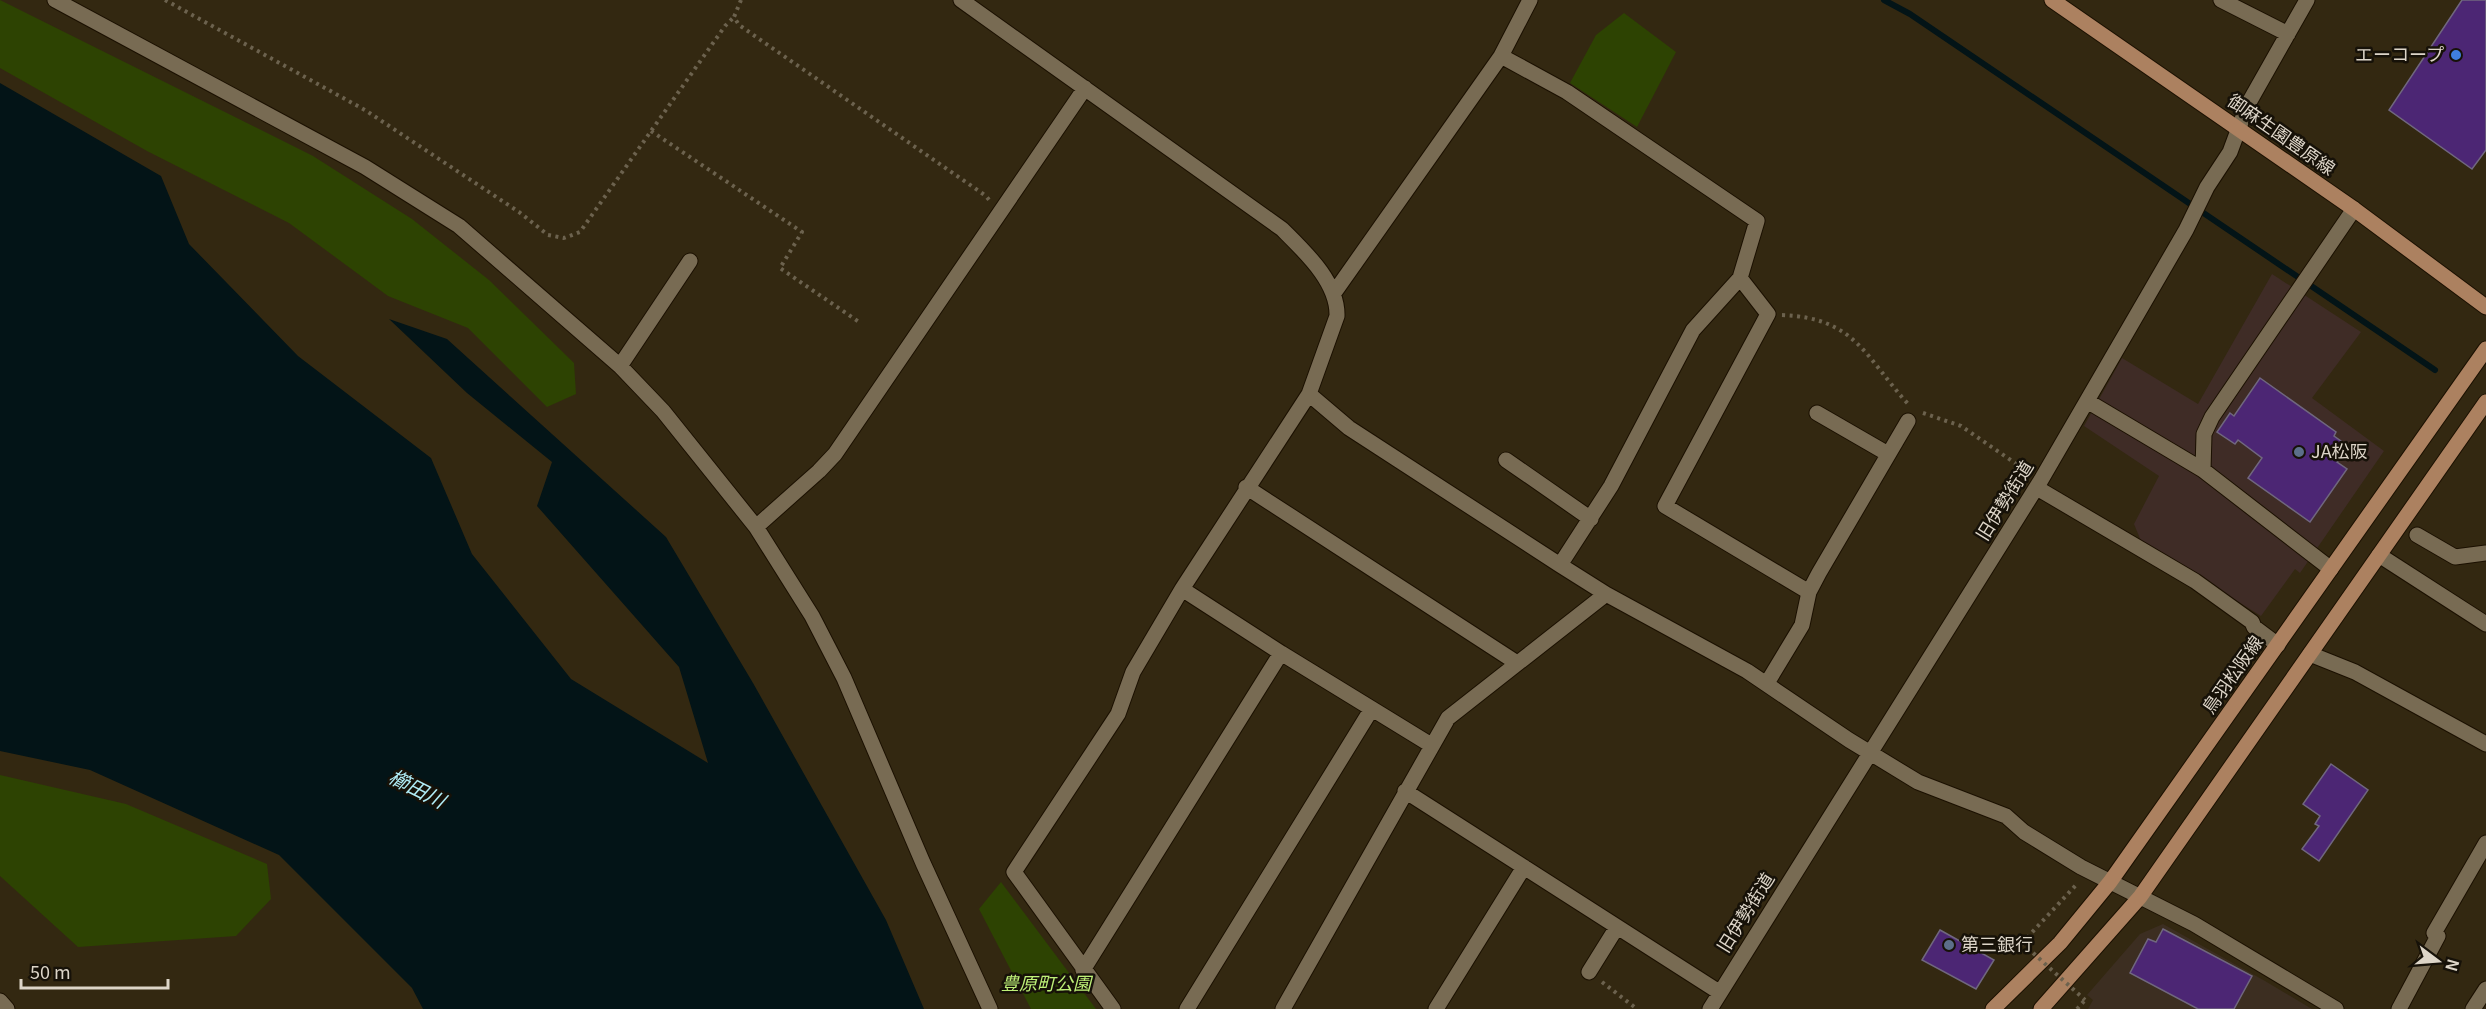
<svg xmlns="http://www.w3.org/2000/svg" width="2486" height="1009" viewBox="0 0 2486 1009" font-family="Georgia,'Noto Sans JP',serif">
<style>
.commercial{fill:#3f2c26}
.education{fill:#3c2e21}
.green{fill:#2d4302}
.water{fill:#031417}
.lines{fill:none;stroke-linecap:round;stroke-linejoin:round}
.stream{stroke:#031417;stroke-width:6}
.building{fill:#4c2674;stroke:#70677f;stroke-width:1.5}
.minor-casing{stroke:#1b1000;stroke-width:17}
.major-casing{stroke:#1b1000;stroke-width:17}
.path{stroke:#6c624e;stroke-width:4;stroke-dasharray:3 4.5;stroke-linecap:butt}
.minor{stroke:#786b53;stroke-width:15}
.major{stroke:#ac8160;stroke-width:15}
.path-bridge{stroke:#6c624e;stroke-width:4;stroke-dasharray:3 4.5;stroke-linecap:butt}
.shop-dot{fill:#3f7fe0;stroke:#161108;stroke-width:2}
.service-dot{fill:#5c6f8a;stroke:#161108;stroke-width:2}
.labels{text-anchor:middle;stroke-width:5;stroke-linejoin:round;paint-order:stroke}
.poi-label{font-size:18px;fill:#ddd5c8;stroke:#161108;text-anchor:start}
.street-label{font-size:18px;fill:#ddd5c8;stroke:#161108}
.park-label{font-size:18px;font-style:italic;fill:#bef078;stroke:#161108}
.water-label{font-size:20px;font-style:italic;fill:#b0edf7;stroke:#161108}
</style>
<rect width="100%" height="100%" fill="#332811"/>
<path class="commercial" d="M2272 274 2361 332 2312 398 2384 451 2300 573 2295 569 2261 616 2141 541 2134 524 2159 476 2084 426 2122 358 2198 404Z"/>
<path class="education" d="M2163 924 2265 981 2312 1009H2088L2093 1000 2087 995 2140 934Z"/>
<path class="green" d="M0 0 313 156 412 219 489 280 574 363 576 394 547 407 468 328 388 296 289 223 147 151 0 68Z
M1624 13 1676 52 1637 127 1570 83 1596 35Z
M0 775 126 804 267 864 271 899 236 936 78 947 0 876Z
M1001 882 1096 1009H1031L979 909Z"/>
<path class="water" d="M0 83 161 176 189 244 298 356 431 458 472 554 571 679 708 763 679 667 537 506 552 462 467 393 389 319 447 339 666 537 753 683 886 920 924 1009H423L412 988 279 855 90 770 0 751Z"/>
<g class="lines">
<path class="stream" d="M1884 0 1910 14 2435 370"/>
</g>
<path class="building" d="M2462 0H2486V150L2472 169 2389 110Z
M2260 378 2336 432 2334 436 2348 446 2337 462 2347 469 2310 522 2248 478 2262 458 2238 440 2235 444 2217 432 2230 413 2234 416Z
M2331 764 2368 790 2319 861 2302 849 2319 826 2315 824 2320 816 2303 804Z
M2163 929 2252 976 2234 1009H2198L2130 973 2148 939 2156 942Z
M1940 930 1994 960 1976 989 1922 960Z"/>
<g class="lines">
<g class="minor-casing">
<path id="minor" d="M55 0 365 167 459 226 620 366 663 411 756 527 812 616 844 678 923 863 990 1009
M961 0 1282 229C1305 252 1338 282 1337 316L1309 394 1182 589 1133 672 1118 714 1014 872 1113 1009
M2221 0 2288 34
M1501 56 1567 92 1757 221 1740 278 1693 330 1611 486 1560 565
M1740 278 1768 314 1665 506 1809 592
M1334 293 1501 56 1530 0
M620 366 690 261
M1309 394 1349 428 1560 565 1606 594 1747 671 1849 740 1918 782 2006 816 2024 832 2081 867 2194 924 2336 1009
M2087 401 2203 470
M1817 413 1888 454
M1506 460 1591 519
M1246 487 1517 663
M2037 488 2195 581 2252 622 2254 627 2278 645
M756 527 819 471 835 454 1085 88
M2417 535 2455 557 2486 553
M2379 555 2486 624
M2331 569 2203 470 2204 434 2212 417 2354 209
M1182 589 1281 653 1431 745
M2310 654 2355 672 2486 744
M1767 683 1802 625 1809 592 1819 573 1908 421
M1405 791 1719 992
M1083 970 1281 653
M1589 972 1617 927
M0 1001 7 1009
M1187 1009 1371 710
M1283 1009 1448 718 1606 594
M1436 1009 1524 867
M1710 1009 2041 480 2186 230 2207 187 2230 152 2247 106 2307 0
M2399 1009 2438 936 2434 933 2486 843
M2473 1009 2486 989"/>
</g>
<g class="major-casing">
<path id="major" d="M2052 0 2354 209 2486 307
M1993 1009 2060 943 2110 882 2486 349
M2041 1009 2140 897 2486 402"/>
</g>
<path class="path" d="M165 0 365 110 519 212 548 235 564 238 580 232 725 26 734 17
M741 0 734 17 739 25 986 196 990 201
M651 131 802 232 780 268 859 322
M1782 315C1856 318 1865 357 1909 405
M1923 413 1961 426 2028 472
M2022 943 2077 884
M1602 982 1637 1009
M2077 1009 2085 1000"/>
<use href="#minor" class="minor"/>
<use href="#major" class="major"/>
<path class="path-bridge" d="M2022 943 2085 1000"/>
</g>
<circle class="shop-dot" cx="2456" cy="55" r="6"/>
<g class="service-dot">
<circle cx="2299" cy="452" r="6"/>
<circle cx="1949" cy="945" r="6"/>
</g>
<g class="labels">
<g class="poi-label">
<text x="2444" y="61" text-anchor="end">エーコープ</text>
<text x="2311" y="458">JA松阪</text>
<text x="1961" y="951">第三銀行</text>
</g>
<g class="street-label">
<text transform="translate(2281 135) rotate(35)" y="6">御麻生園豊原線</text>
<text transform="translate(2005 501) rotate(-58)" y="6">旧伊勢街道</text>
<text transform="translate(2233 675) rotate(-55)" y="6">鳥羽松阪線</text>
<text transform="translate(1746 913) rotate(-58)" y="6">旧伊勢街道</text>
</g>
<g class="park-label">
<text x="1046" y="990">豊原町公園</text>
</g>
<g class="water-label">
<text transform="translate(417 789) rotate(27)" y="7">櫛田川</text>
</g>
</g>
<g transform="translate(2438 961) rotate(106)" stroke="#161108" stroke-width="4.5" paint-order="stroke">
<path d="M0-4.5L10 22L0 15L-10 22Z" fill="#ddd5c8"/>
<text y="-9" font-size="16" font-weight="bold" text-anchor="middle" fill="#ddd5c8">N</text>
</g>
<path d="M21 979v9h147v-9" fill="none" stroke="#ddd5c8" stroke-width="3"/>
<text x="30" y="979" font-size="18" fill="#ddd5c8" stroke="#161108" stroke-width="4.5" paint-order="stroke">50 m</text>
</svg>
